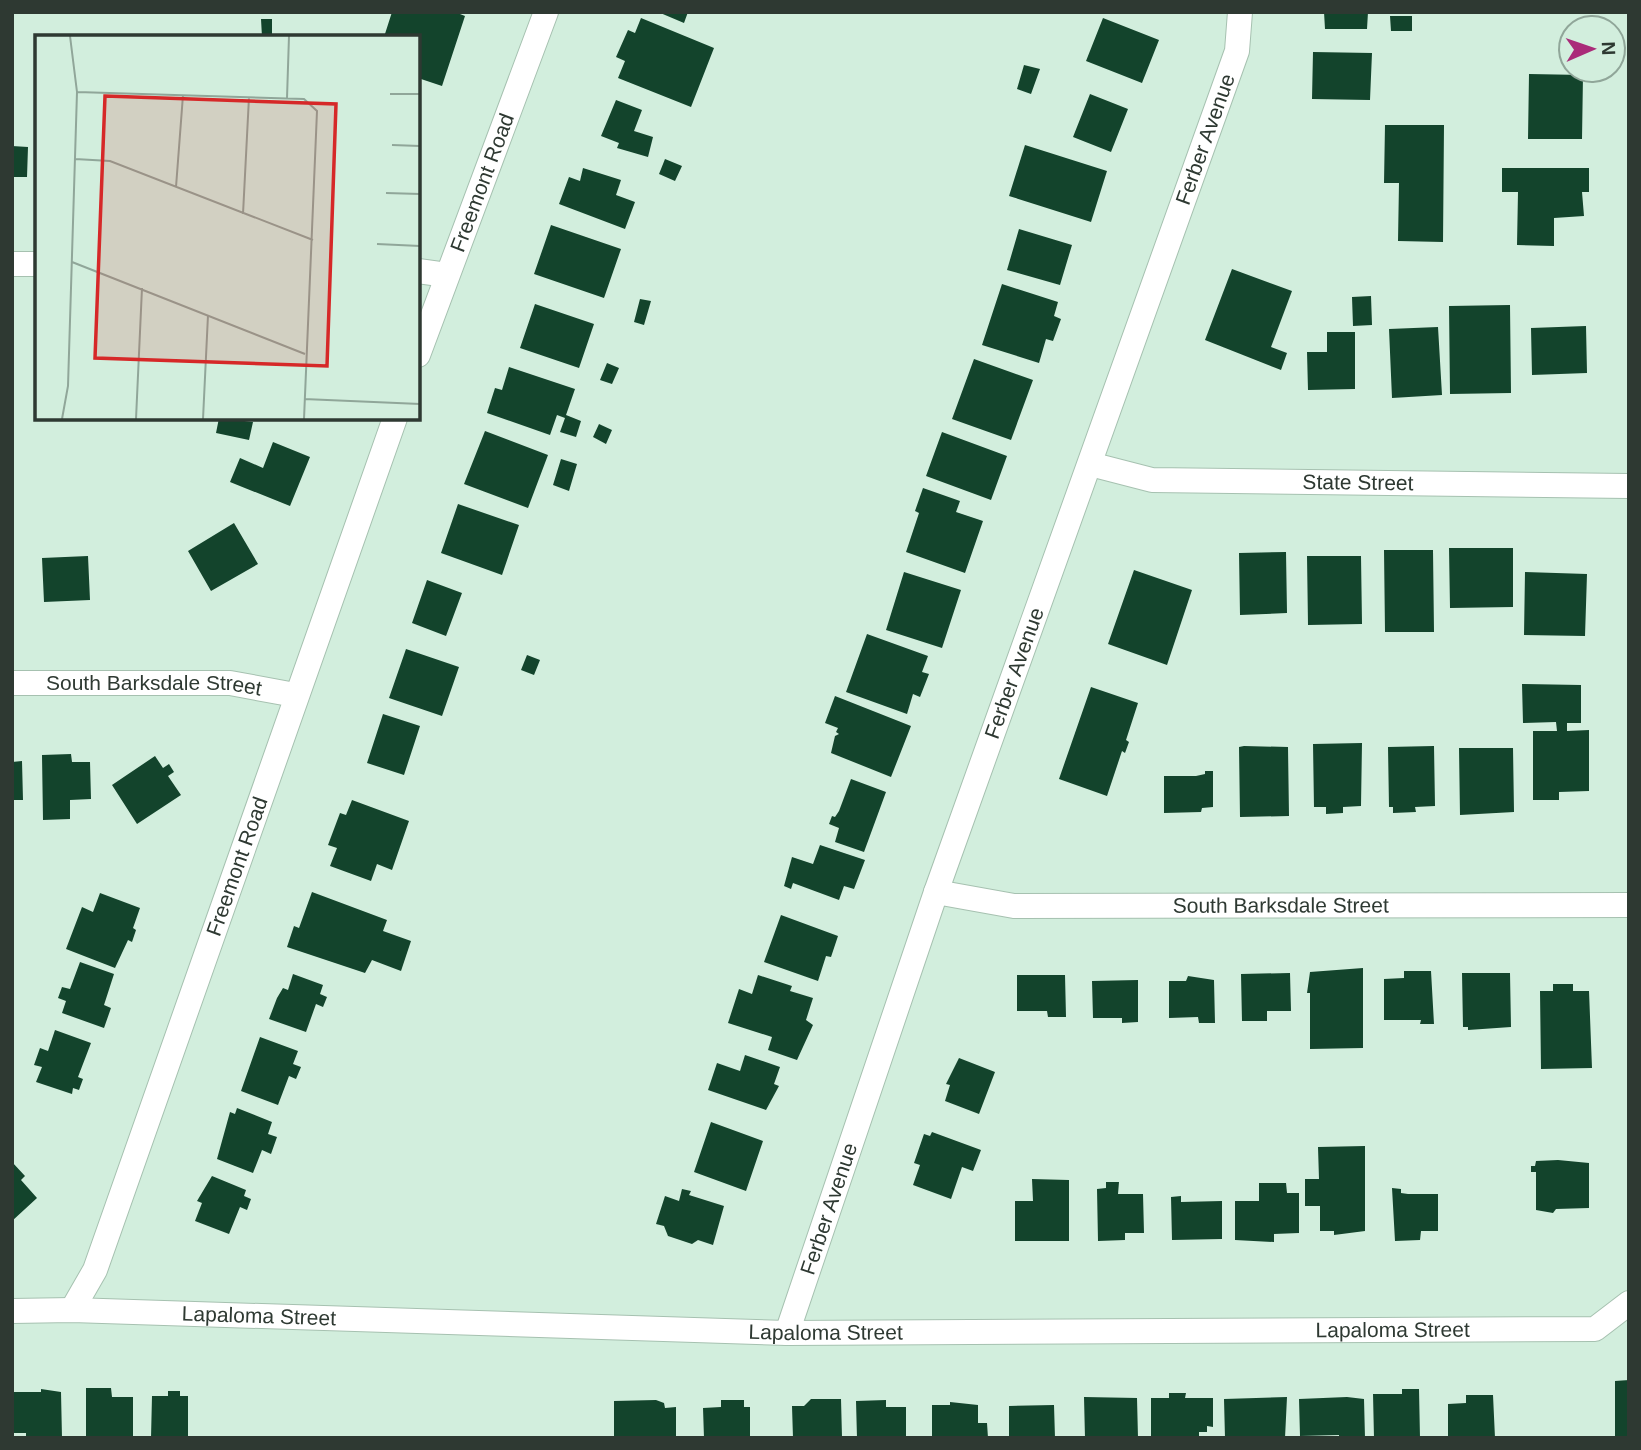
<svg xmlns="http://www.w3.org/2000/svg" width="1641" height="1450" viewBox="0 0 1641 1450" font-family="Helvetica,sans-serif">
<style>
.building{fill:#13442c}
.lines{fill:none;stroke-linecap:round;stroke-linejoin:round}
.street-casing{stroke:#a6c1b0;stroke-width:26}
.street{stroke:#fff;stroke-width:24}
.labels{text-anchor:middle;stroke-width:7;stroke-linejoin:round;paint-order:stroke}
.street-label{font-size:21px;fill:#2e3932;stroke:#d2eedd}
.inset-road{fill:none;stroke:#90a699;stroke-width:2}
.view{fill:#d62828;fill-opacity:0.15;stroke:#d62828;stroke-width:3.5}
.inset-edge{fill:none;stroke:#2e3932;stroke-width:3.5}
</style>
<rect width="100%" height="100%" fill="#d2eedd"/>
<path class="building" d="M392 12H455L465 16 442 86 418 78V37H384Z
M658 12H688L684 23Z
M1324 12H1368L1367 29H1325Z
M1390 16H1412V31H1391Z
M641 18 714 48 691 107 618 78 625 61 616 57 628 30 635 33Z
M1103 18 1159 40 1142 83 1086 61Z
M261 19H272V37H262Z
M1313 52 1372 53 1370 100 1312 99Z
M1024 65 1040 69 1031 94 1017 89Z
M1529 74 1583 75 1582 139H1528Z
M1090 94 1128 109 1111 152 1073 137Z
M616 100 642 110 634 131 653 137 648 157 617 148 619 143 601 136Z
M1385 125H1444L1443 242 1398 241 1399 183H1384Z
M1025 145 1107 171 1091 222 1009 196Z
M12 146 28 147 27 177H12Z
M665 159 682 166 675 181 659 174Z
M583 168 621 180 616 195 635 202 625 229 559 204 569 177 580 181Z
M1502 168H1589V192H1582L1584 216 1554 218V246L1517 245 1518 192H1502Z
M551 225 621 249 604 298 534 274Z
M1019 229 1072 245 1060 285 1007 270Z
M1232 269 1292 291 1271 347 1287 353 1281 370 1205 340Z
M1002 284 1058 302 1054 316 1061 319 1053 341 1046 339 1039 363 982 345Z
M1371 296 1372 325 1353 326 1352 297Z
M640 299 651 301 644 325 634 322Z
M535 304 594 324 579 368 520 348Z
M1510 305 1511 393 1450 394 1449 306Z
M1586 326 1587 373 1532 375 1531 328Z
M1438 327 1442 395 1392 398 1389 329Z
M1327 332H1355V389L1308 390 1307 352H1327Z
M974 359 1033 380 1011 440 952 419Z
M607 363 619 368 612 384 600 380Z
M509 367 575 389 566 415 581 421 576 437 560 432 565 418 557 415 550 435 487 413 495 388 502 390Z
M219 418 253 422 249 440 216 433Z
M599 424 612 430 606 444 593 437Z
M485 431 548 455 528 508 464 484Z
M942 432 1007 456 991 500 926 476Z
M273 442 310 457 290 506 230 482 240 458 263 468Z
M561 459 577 464 569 491 553 485Z
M923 488 960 501 956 512 983 521 965 573 906 552 919 513 915 511Z
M458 504 519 525 502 575 441 553Z
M234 523 258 564 211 591 188 551Z
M1449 548H1513V607L1450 608Z
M1384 550H1433L1434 632H1385Z
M1286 552 1287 613 1240 615 1239 553Z
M88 556 90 600 44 602 42 558Z
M1307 556H1361L1362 624 1308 625Z
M1134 570 1192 590 1167 665 1108 644Z
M904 572 961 590 942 648 886 630Z
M1525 572 1587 574 1585 636 1524 635Z
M427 580 462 593 446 636 412 623Z
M867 634 928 656 922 672 929 674 920 697 913 694 907 714 846 692Z
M406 649 459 667 442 716 389 698Z
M527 655 540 660 534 675 521 670Z
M1522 684 1581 685V723H1567V731L1589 730V791L1559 792V800H1533V731H1557L1556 722 1523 723Z
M1091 687 1138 703 1126 740 1129 742 1125 753 1122 751 1107 796 1059 779Z
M835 696 911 726 891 777 831 753 835 736 839 734 836 732 838 728 825 723Z
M383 714 420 726 404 775 367 763Z
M1362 743 1361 806 1343 807V813L1326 814V807H1314L1313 744Z
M1244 746 1288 747 1289 816 1240 817 1239 747Z
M1434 746 1435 806 1415 807 1416 812 1393 813V807H1389L1388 747Z
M1459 748H1513L1514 812 1460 815Z
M71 754 72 762H90L91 799 70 800V819L43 820 42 755Z
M155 756 163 768 169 764 174 772 168 776 181 795 137 824 112 785Z
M22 761 23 800H12V762Z
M1205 771H1213V807L1202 808 1201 812 1164 813V776H1196L1205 774Z
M851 779 886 792 864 852 835 842 839 828 829 824 832 816 835 817 839 811Z
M352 800 409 821 392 870 377 864 371 881 330 866 337 848 328 845 340 813 346 815Z
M820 845 865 860 854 889 844 886 839 900 793 883 791 889 784 886 792 857 813 864Z
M312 892 387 920 383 931 411 941 401 971 372 960 365 973 287 947 294 926 299 928Z
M100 893 140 908 133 928 136 930 132 942 128 940 115 968 66 949 82 907 93 912Z
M781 915 838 936 831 957 826 956 818 981 764 962Z
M80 962 114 974 104 1005 111 1008 104 1028 62 1013 66 1001 58 998 62 987 70 989Z
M1363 968V1048L1310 1049V993H1307L1310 972Z
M1404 971H1431L1434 1024H1420L1421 1020H1384V979L1404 978Z
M1290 973 1291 1011H1267V1021H1242L1241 974Z
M1462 973H1510L1511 1027 1468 1030V1027H1463Z
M293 974 323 985 320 994 327 997 323 1007 316 1004 306 1032 269 1019 277 998 283 988 288 990Z
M758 975 792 986 790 991 813 998 806 1020 813 1025 797 1060 768 1050 772 1037 728 1023 739 989 752 994Z
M1017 975H1065L1066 1017H1048L1047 1011H1017Z
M1188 976 1214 980 1215 1023H1199L1198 1017 1169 1018V981H1186Z
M1138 980V1022L1122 1023V1018H1093L1092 981Z
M1553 984H1573V991H1589L1592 1068 1541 1069 1540 991H1553Z
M55 1030 91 1043 78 1077 83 1079 79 1090 73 1088 72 1094 36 1082 42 1067 34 1065 40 1048 48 1051Z
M260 1037 298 1051 293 1064 301 1067 296 1079 289 1076 278 1105 241 1091Z
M745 1055 780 1067 774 1084 779 1086 766 1110 708 1090 717 1063 740 1071Z
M959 1058 995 1072 979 1114 945 1101 950 1085 946 1084Z
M237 1108 272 1122 268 1134 277 1137 271 1154 262 1150 253 1173 217 1159 230 1112 235 1114Z
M711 1122 763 1141 746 1191 694 1172Z
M932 1132 981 1150 973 1171 962 1167 951 1199 913 1185 920 1165 914 1163 924 1134 930 1136Z
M1365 1146V1231L1334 1235V1231H1320V1206H1305V1179H1319L1318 1147Z
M1558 1160 1589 1163V1208L1556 1209 1553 1213 1536 1210V1172H1531V1166H1535L1536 1161Z
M12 1162 25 1176 21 1180 37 1198 12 1221Z
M212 1176 246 1190 244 1196 251 1199 247 1210 240 1207 229 1234 195 1221 202 1203 197 1201Z
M1032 1179 1069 1180V1241H1015V1201H1033Z
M1106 1182H1119L1118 1194H1143L1144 1233H1125V1240L1098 1241 1097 1189 1106 1188Z
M1259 1183H1286L1287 1193H1299V1233L1274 1234V1242L1235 1240V1201H1259Z
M1392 1188 1401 1189V1193L1408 1194H1438V1231H1421L1420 1240 1395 1241Z
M682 1189 691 1191 689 1195 724 1206 713 1245 698 1240 692 1244 668 1236 664 1226 656 1224 665 1196 679 1201Z
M1181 1196V1202L1222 1201V1239L1172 1240 1171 1197Z
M1629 1380V1438H1615V1381Z
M86 1388H111L112 1397H133V1438H86Z
M41 1389 61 1392 62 1438H26V1433H12V1392H41Z
M1402 1389H1419L1420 1438H1374L1373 1394H1402Z
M168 1391H180V1396H188V1438H151L152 1396H168Z
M1169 1393H1186L1185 1398H1213V1427L1207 1426V1432H1199V1438H1151V1398H1169Z
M1466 1395H1493L1495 1438H1448V1404L1466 1403Z
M1084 1397 1137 1398 1138 1438H1085Z
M1287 1397 1285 1438H1225L1224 1399Z
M1347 1397 1364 1399 1365 1438H1339V1435L1300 1436 1299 1399Z
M811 1399H841L842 1437 793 1438 792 1406H804Z
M656 1400 664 1403 665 1408 676 1407V1438H614V1401Z
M721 1400H744V1407H750V1438H704L703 1408 721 1407Z
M886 1400V1407H906V1438H857L856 1401Z
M950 1402 978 1405V1423H987L988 1438H932V1405H950Z
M1054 1405 1055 1438H1009V1406Z"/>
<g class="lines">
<g class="street-casing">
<g id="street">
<path d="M12 264H37"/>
<path d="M418 271 447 275"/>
<path id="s1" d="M418 355 546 12"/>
<path id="s2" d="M1090 464 1152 480 1629 486"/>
<path id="s3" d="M12 683H230L295 695"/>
<path id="s4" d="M936 892 1014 906 1629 905"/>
<path id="s5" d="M72 1310 95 1270 395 418"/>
<path id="s6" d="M12 1311 72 1310 787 1333 1595 1329 1629 1303"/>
<path id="s7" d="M787 1333 936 892 1237 51 1240 12"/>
</g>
</g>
<use href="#street" class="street"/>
</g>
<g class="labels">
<g class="street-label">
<text dy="7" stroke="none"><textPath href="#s7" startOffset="1265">Ferber Avenue</textPath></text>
<text dy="7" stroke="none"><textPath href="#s1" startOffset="184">Freemont Road</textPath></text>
<text dy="7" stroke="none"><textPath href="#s2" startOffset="270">State Street</textPath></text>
<text dy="7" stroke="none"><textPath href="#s7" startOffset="698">Ferber Avenue</textPath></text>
<text dy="7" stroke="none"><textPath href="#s3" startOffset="142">South Barksdale Street</textPath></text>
<text dy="7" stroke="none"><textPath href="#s5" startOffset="474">Freemont Road</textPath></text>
<text dy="7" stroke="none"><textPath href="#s4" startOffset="346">South Barksdale Street</textPath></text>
<text dy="7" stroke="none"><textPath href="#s7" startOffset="131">Ferber Avenue</textPath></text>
<text dy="7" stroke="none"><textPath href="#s6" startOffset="247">Lapaloma Street</textPath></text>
<text dy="7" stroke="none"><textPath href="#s6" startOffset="1381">Lapaloma Street</textPath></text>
<text dy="7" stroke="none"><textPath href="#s6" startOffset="814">Lapaloma Street</textPath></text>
</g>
</g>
<g transform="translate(35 35)">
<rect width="385" height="385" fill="#d2eedd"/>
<path class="inset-road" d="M42 57 269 64 282 76 269 384M355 59H385M252 63 254 1M357 110 385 111M40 124 75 126 278 205M141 152 148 60M351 158 385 159M208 179 214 62M342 209 385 211M37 227 270 319M269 364 385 369M27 384 33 351 42 57 35 1M101 384 107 253M168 384 173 280"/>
<path class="view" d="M70 61 301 69 292 331 60 323Z"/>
<rect width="385" height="385" class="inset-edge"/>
</g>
<rect width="1641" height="1450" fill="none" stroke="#2e3932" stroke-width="28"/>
<g transform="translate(1592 49) rotate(88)"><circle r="33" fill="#d2eedd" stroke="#90a699" stroke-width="2"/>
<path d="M0-5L12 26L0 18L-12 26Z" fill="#aa2b79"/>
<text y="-10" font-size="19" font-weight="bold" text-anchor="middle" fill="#2e3932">N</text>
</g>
</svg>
